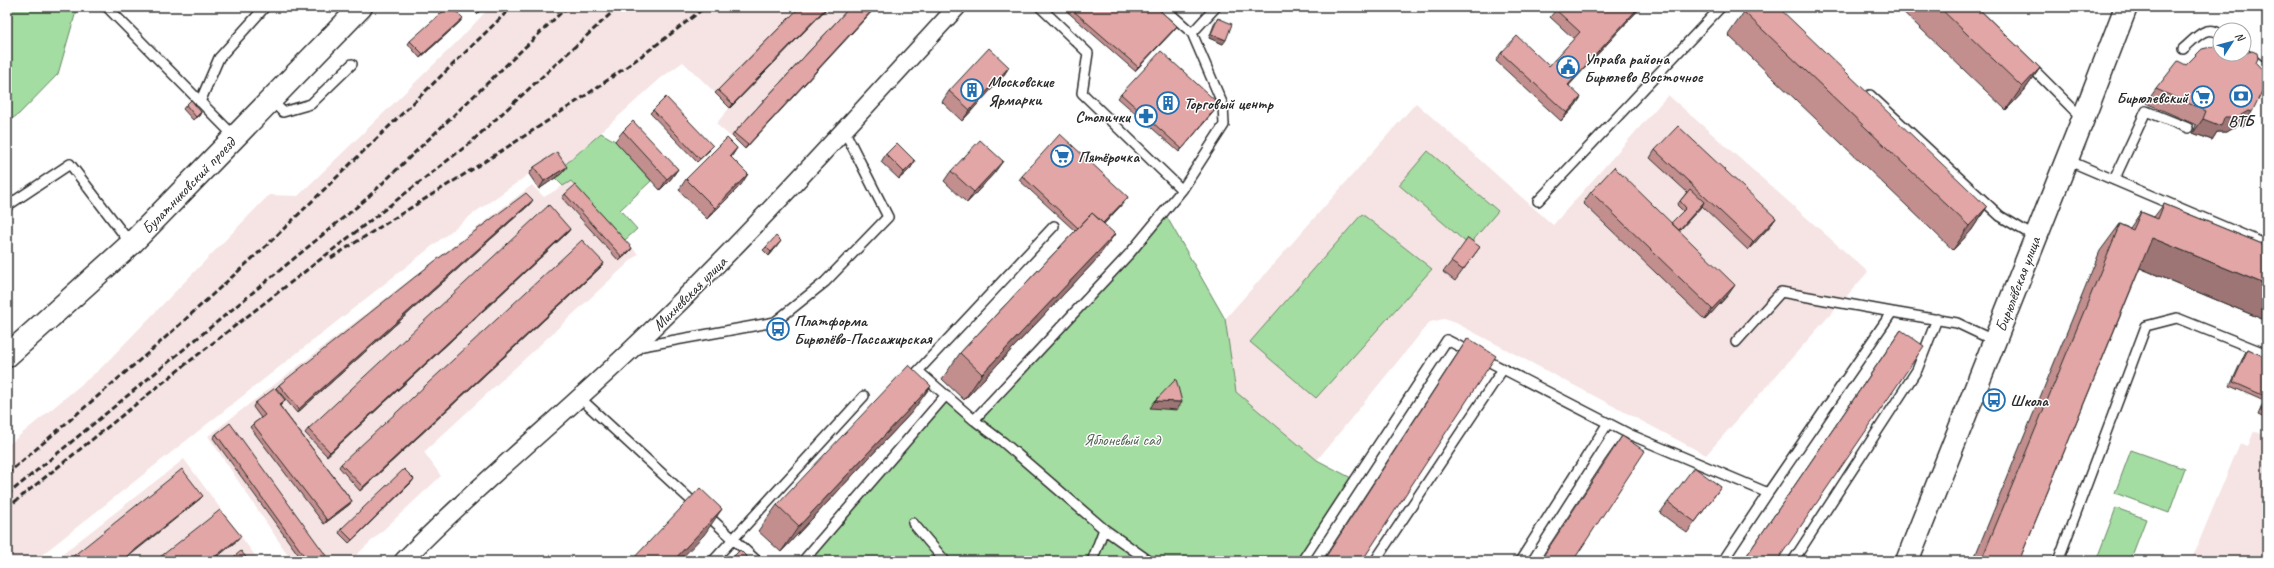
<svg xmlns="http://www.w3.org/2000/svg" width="2274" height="568" viewBox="0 0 2274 568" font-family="Caveat,sans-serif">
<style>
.built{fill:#f6e4e4}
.green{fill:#a4dda1;stroke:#688466}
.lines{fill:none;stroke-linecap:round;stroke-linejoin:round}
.lane-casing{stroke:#2b2b2b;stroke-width:12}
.street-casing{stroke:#2b2b2b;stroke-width:20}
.secondary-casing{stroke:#2b2b2b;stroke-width:25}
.lane{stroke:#fff;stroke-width:9}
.street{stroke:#fff;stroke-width:17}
.secondary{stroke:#fff;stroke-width:22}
.rail{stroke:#2b2b2b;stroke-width:3;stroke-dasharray:6 3;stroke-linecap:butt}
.wall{fill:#c28f8e;stroke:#2b2b2b}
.shaded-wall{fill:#9e7474;stroke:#2b2b2b}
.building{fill:#e1a6a5;stroke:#2b2b2b}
.labels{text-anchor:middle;stroke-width:3;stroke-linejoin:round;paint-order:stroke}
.poi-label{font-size:16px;font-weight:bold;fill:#2b2b2b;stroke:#fff;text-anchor:start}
.street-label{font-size:16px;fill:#2b2b2b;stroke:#fff}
.park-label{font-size:16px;fill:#4f604e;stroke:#fff}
</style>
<rect width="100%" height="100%" fill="#fff"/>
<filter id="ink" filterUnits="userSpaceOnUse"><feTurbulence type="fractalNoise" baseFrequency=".025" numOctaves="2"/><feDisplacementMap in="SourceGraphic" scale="8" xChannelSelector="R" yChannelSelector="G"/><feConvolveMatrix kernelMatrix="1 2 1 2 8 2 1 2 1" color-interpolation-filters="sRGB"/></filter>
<g filter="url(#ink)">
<path class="built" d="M490 7H876L745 149 716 124 730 107 683 62 661 78 559 170 529 174 474 213 34 561H15L7 553V446L100 369 269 195 298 196 459 40Z
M1668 95 1868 272 1706 455 1456 323 1444 319 1430 322 1317 460 1236 392 1225 319 1416 103 1553 225Z
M571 181 638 254 424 452 441 476 350 561H292L208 436 532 185 544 197Z
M2254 431 2267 436V561H2191L2240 443 2248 446Z
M184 459 259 561H53Z"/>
<path class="green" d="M7 7H75L78 11 75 15 58 74 19 114 7 122Z
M601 133 615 141 651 181 620 210 637 229 625 240 571 181 563 186 555 178 559 170Z
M1428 151 1498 211 1469 245 1399 185Z
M1164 212 1225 319 1236 392 1317 460 1355 480 1302 561H803L946 395 973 420Z
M1362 214 1432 269 1316 398 1250 342Z
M2131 450 2185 469 2169 513 2115 493Z
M2116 508 2146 519 2130 561H2096Z"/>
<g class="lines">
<g class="lane-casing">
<path id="lane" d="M107 7 235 137
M1040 7 1088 53 1082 93 1182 190 1130 253 974 420 918 371 1054 226
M1163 7 1192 33 1223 105 1224 125 1182 190
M1192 33 1216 7
M2183 49C2194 40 2206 23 2220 34
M2244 53 2267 71
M2029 65 2082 118
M1870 95 2000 216 2035 237
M271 100 283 112 311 104 352 64
M200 102 219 58 265 7
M2067 160 2267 245
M2114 180 2146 111 2188 128
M1538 201 1721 7
M7 206 70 164 131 244
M1736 342 1781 292 1892 312
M637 347 775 322 825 282 888 217 844 130
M580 398 757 561
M974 420 1003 442 1104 529 1149 561
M913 523 945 561
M713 561 864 396
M803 561 946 395
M1092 561 1104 529
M1302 561 1447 340 1631 435 1768 493 1892 312 1957 323 1995 341
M1375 561 1503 369
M1520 561 1608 423
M1723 561 1768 493
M1793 561 1917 370 1937 319
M2058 561 2146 326 2177 318 2267 354"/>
</g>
<g class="street-casing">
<path id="street" d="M403 561C476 486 558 420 634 347 747 239 851 122 957 7"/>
</g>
<g class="secondary-casing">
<path id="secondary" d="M7 356 131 244 361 7
M1907 561 2083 119 2126 7"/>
</g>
<use href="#lane" class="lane"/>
<use href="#street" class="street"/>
<use href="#secondary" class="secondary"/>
<path class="rail" d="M331 258C458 177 588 102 705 7
M7 474 155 347 267 245 512 7
M7 495 365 200 567 7
M7 508 186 364 470 143 618 7"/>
</g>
<path class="wall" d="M471 7H484L477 14Z
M800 7H828L730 108 715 93 718 90Z
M850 7 745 149 732 136 734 133Z
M1062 7H1156L1177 26 1174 30 1135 71Z
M1641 7 1569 85 1576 105 1561 121 1496 61 1501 53 1549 66 1574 39 1550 17 1556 10 1599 11Z
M1657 7H1666L1662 11Z
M1898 7H1977L2040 68 2024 91 2006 110Z
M1744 12 1987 207 1971 231 1953 250 1728 35Z
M1218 18 1223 44 1209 38 1215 22Z
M460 22 420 58 408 44 410 41Z
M2256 63 2243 126 2239 124 2226 132H2217L2212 140 2193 133 2196 125 2146 103 2156 89 2186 65Z
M1009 67 1002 78 962 121 942 102 949 91Z
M1121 94 1219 104 1179 152 1118 98Z
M186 105 201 112 199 116 193 120 183 109Z
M653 110 710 150 697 162 650 113Z
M623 131 678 169 670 180 660 190 615 141Z
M737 148 731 157 741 185 707 219 679 190 686 179Z
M1655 150 1776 218 1771 225 1748 250 1702 206 1679 230 1728 295 1705 320 1583 203 1591 192 1671 223 1683 211 1677 205 1687 192 1650 158Z
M886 154 915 161 910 169 899 179 881 162Z
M534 167H567L561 174 539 189 529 174Z
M951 171 995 172 967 203 944 181Z
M1022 176 1128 197 1125 201 1104 224 1096 260 964 400 942 379 960 353 1075 231 1019 180Z
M565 194 632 248 630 251 619 261 562 198Z
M530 204 297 413 276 388 279 385Z
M2164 204 2267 246V321L2140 268 2019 561H1973L2100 251 2120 224 2130 228 2141 212 2154 217Z
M570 229 568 232 327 456 305 433 308 429Z
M778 245 769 256 763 250 766 247Z
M1480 247 1455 281 1443 272 1451 262Z
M604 263 601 267 360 491 339 467 341 464Z
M1901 330 1777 561H1743L1885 353Z
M1468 338 1362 561H1322L1452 362Z
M2248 349 2267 358V419L2258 415 2264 401 2230 386 2245 353Z
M285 400 282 404 280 406 352 501 350 504 324 524 250 427 253 424 261 418 253 407 255 403Z
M912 412 781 552 758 531 777 505Z
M216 434 330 561H303L213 438Z
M1622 436 1573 561H1539L1605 460Z
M411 483 349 543 339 533 341 529Z
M1721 487 1687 533 1660 513 1668 502Z"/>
<path class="shaded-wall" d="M827 7H828L730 108 733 104Z
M875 7H876L745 149 748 145Z
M1639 7H1641L1563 92 1568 85Z
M463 18 460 22 420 58 423 54Z
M1177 26 1174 30 1135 71 1138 67Z
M1211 34 1226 40 1223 44 1209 38Z
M1009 67 1002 78 962 121 970 110Z
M2040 68 2024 91 2006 110 2022 87Z
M1581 97 1576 105 1561 121 1567 113Z
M1219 104 1217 108 1179 152 1182 149Z
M2248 111 2252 112 2243 126 2239 124 2226 132H2217L2212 140 2193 133 2203 119 2224 118Z
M201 112 199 116 193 120Z
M737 148 730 159V156Z
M915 161 910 169 899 179 904 172Z
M1003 161 995 172 967 203 974 192Z
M567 167 561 174 539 189 544 181Z
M678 169 670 180 660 190 667 179Z
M748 174 741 185 707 219 715 208Z
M1128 197 1125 201 1087 242 1089 238Z
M533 200 530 204 297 413 299 409Z
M1704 202 1702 206 1671 240 1673 236Z
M1987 207 1971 231 1953 250 1969 226Z
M1776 218 1771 225 1748 250 1753 242Z
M570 229 568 232 327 456 330 452Z
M1115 234 1096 260 964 400 982 374Z
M2152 238 2267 285V321L2133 265Z
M781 241 778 245 769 256 771 252Z
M632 248 630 251 619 261 622 257Z
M604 263 601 267 360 491 363 487Z
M1735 285 1728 295 1705 320 1712 309Z
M931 386 912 412 781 552 799 526Z
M285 400 282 404 276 409 279 405Z
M1155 401 1182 402 1177 410 1150 408Z
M414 479 411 483 349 543 352 540Z
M203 496 200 499 123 561H121Z
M352 501 350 504 324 524 327 520Z
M722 509 704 535 679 561H673Z
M241 536 238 540 212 561H210Z"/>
<path class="building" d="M448 7H452L463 18 423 54 410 41Z
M477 7H483L480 10Z
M800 7H827L733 104 718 90Z
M850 7H875L748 145 734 133Z
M1069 7H1156L1177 26 1138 67Z
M1558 7H1594L1599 11 1603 7H1639L1568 85 1581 97 1567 113 1501 53 1517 36 1549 66 1580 32 1556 10Z
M1749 7H1778L1987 207 1969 226 1744 12Z
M1939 7H1977L2040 68 2022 87Z
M1218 18 1232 24 1226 40 1211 34Z
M2220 45V54H2244V52L2245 53 2252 51 2257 53 2258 58 2256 63 2267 75V81L2252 112 2248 111 2236 118H2224L2221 126 2203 119 2206 111 2156 89 2178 61 2186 65 2202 49Z
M989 48 1009 67 970 110 949 91Z
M1161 51 1219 104 1182 149 1121 94Z
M666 97 713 146 700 159 653 110Z
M191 100 201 112 196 117 186 105Z
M633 121 678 169 667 179 623 131Z
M1678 126 1776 218 1753 242 1655 150Z
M1060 134 1128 197 1103 223 1092 213 1078 228 1022 176Z
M727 138 737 148 730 156 748 174 715 208 686 179Z
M980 140 1003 161 974 192 951 171Z
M897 143 915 161 904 172 886 154Z
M557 152 567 167 544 181 534 167Z
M1614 167 1735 285 1712 309 1591 192Z
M575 185 632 248 622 257 565 194Z
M1690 189 1704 202 1679 230 1671 223 1686 208 1680 201Z
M526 193 533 200 299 409 279 385 435 261Z
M2164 204 2267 246V285L2152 238 2019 561H1981L2120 224 2133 230 2141 212 2158 219Z
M549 205 570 229 330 452 308 429Z
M1092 213 1115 234 982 374 960 353Z
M776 236 781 241 771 252 766 247Z
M1468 238 1480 247 1463 270 1451 262Z
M582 240 604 263 363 487 341 464Z
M1901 330 1924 346 1777 561H1743Z
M1468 338 1496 356 1362 561H1323Z
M2248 349 2267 358V397L2233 382Z
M909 365 931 386 799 526 777 505Z
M1176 379 1182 402 1155 401Z
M275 388 285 400 279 405 352 501 327 520 253 424 265 415 255 403Z
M2267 397V414L2261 411Z
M230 423 330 561H308L216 434Z
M1622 436 1645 451 1573 561H1540Z
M1694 467 1721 487 1695 522 1668 502Z
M182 469 203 496 121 561H67Z
M404 469 414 479 352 540 341 529Z
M700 488 722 509 673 561H631Z
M220 510 241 536 210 561H155Z
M740 550 751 561H729Z
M241 551 249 561H229Z"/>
</g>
<defs>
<g id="civic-ring" transform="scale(1.15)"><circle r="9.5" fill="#fff" stroke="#1f6fb2" stroke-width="1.5"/><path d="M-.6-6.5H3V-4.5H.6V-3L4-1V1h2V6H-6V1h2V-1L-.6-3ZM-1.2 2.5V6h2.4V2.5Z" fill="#1f6fb2"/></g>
<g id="building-ring" transform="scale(1.15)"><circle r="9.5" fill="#fff" stroke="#1f6fb2" stroke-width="1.5"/><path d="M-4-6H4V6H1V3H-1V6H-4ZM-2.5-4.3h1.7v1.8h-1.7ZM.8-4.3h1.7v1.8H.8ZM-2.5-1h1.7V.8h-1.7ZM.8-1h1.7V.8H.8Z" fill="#1f6fb2"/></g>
<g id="bank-ring" transform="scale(1.15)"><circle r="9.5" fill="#fff" stroke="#1f6fb2" stroke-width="1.5"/><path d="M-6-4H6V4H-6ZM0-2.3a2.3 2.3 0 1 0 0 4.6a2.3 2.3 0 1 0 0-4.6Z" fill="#1f6fb2"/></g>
<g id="supermarket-ring" transform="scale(1.15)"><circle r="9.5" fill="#fff" stroke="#1f6fb2" stroke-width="1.5"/><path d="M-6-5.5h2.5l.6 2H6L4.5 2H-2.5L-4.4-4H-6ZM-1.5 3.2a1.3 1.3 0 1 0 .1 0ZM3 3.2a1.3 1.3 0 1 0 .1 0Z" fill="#1f6fb2"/></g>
<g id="pharmacy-ring" transform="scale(1.15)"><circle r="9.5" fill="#fff" stroke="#1f6fb2" stroke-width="1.5"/><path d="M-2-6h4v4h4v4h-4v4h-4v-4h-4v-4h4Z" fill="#1f6fb2"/></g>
<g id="bus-ring" transform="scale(1.15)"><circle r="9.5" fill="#fff" stroke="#1f6fb2" stroke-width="1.5"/><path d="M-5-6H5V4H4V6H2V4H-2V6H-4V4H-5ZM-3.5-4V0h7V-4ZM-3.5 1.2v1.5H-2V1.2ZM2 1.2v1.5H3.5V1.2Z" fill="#1f6fb2"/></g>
</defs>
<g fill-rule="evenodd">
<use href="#civic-ring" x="1568" y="67"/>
<use href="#building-ring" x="972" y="90"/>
<use href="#bank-ring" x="2241" y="96"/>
<use href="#supermarket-ring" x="2203" y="97"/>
<use href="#building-ring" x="1168" y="103"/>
<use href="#pharmacy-ring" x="1146" y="116"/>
<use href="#supermarket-ring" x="1062" y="156"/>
<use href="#bus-ring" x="778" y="329"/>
<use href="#bus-ring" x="1994" y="400"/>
</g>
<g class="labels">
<g class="poi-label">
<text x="1584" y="64">Управа района<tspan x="1584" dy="18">Бирюлево Восточное</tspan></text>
<text x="988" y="87">Московские<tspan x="988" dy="18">Ярмарки</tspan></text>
<text x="2188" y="103" text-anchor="end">Бирюлевский</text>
<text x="1184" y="109">Торговый центр</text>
<text x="1130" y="122" text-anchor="end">Столички</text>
<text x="2241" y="126" text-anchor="middle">ВТБ</text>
<text x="1078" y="162">Пятёрочка</text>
<text x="794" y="326">Платформа<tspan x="794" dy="18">Бирюлёво-Пассажирская</tspan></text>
<text x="2010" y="406">Школа</text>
</g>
<g class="street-label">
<text transform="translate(188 185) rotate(-46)" y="6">Булатниковский проезд</text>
<text transform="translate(2017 284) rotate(-69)" y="6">Бирюлёвская улица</text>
<text transform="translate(689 293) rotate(-45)" y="6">Михневская улица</text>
</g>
<g class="park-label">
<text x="1122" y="445">Яблоневый сад</text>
</g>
</g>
<rect width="2274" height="568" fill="none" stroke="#fff" stroke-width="24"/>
<rect x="12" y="12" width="2250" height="544" fill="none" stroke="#2b2b2b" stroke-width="1.5" filter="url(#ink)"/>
<g transform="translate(2232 42) rotate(54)"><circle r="19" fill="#ffffff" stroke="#aaaaaa"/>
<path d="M0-3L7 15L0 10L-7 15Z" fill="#1f6fb2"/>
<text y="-6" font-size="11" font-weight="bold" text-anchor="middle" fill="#2b2b2b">N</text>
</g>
</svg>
